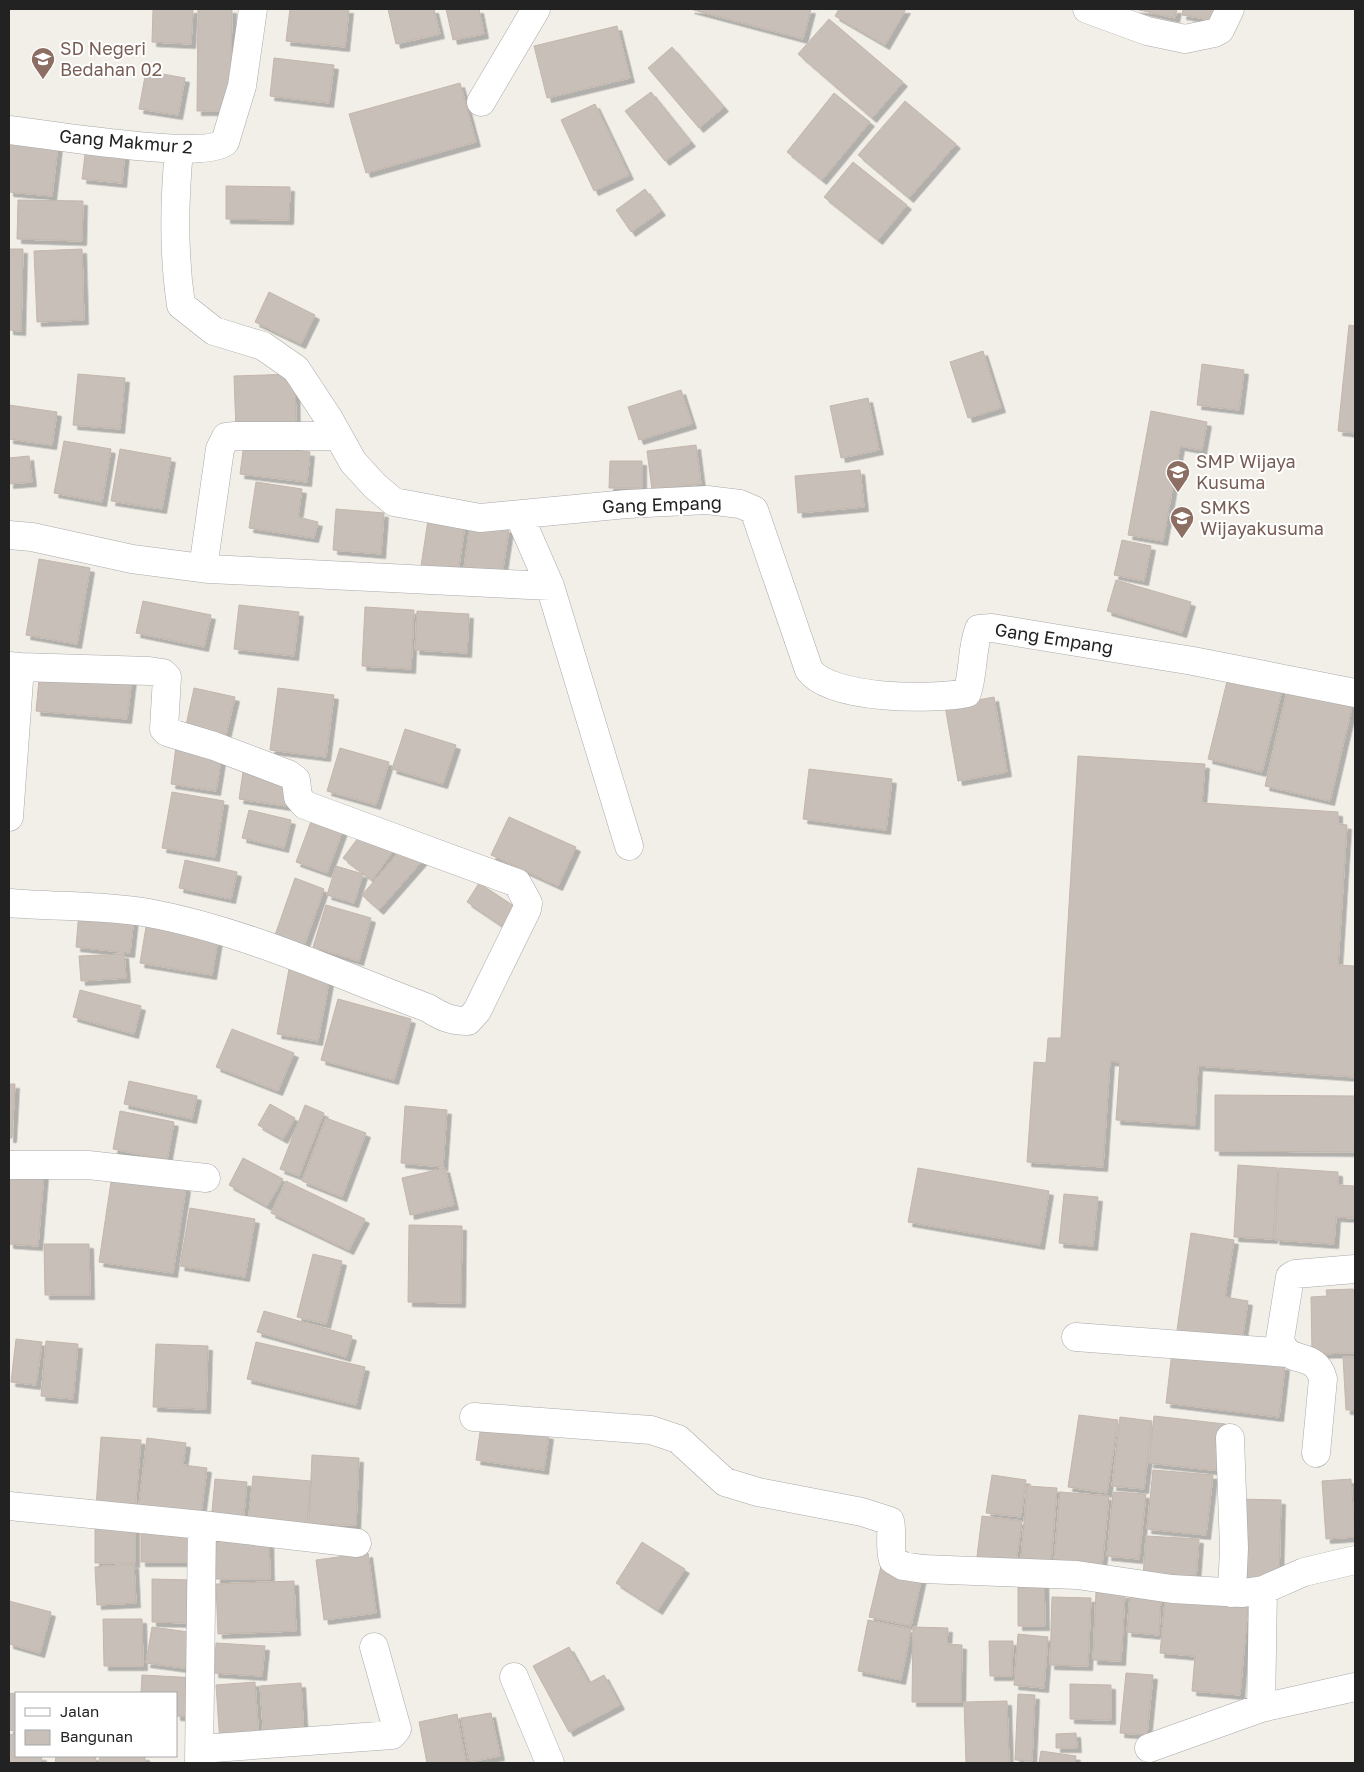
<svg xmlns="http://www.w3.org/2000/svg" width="1364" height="1772" viewBox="0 0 1364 1772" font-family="'Golos Text',sans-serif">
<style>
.building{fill:#c7bfb8;stroke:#c4b6ab;filter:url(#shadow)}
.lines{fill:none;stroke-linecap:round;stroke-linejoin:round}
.minor-casing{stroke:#a9a9a9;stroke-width:29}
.minor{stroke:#fff;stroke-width:28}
.labels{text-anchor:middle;stroke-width:4;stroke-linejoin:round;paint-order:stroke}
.education-label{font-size:18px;fill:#785e54;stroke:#fff;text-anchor:start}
.street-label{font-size:18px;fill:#222;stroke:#fff}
</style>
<defs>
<filter id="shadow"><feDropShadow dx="4.5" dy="4.5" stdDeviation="0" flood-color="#0004"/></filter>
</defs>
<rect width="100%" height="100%" fill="#f2efe9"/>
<path class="building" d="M153 9H193L191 44 152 42Z
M198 9H232L230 111H197Z
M290 9H349L345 47 286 41Z
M388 9H434L440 34 396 44Z
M446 9H479L484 34 453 40Z
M690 9H811L803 39Z
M839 9H906L885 45 835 16Z
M1135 9H1177L1175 18Z
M1183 9H1219L1217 21 1182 15Z
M829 19 903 82 872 118 798 54Z
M617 26 630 78 547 98 534 46Z
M672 47 724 107 699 128 648 68Z
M274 58 334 65 329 103 270 96Z
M146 71 185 78 178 115 139 109Z
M460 83 476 142 366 173 349 114Z
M651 92 691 142 665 161 625 111Z
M834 93 870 122 822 180 787 152Z
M905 101 956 144 909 198 858 155Z
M595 104 629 175 594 191 561 120Z
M9 140 58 145 52 196 9 192Z
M86 147 125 151 122 183 82 179Z
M853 162 907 205 878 240 824 197Z
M226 186 290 187 289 220 226 219Z
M645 189 661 211 631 232 616 210Z
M18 200 83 201 82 241 17 239Z
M9 249H23L21 331 9 330Z
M82 249 84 320 37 322 34 251Z
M269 292 315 315 301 344 255 322Z
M1349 325 1355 326V433L1338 431Z
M983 351 1001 408 968 418 950 362Z
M1202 364 1244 370 1239 410 1197 405Z
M78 374 125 378 120 429 73 425Z
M295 374 296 430 236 432 234 376Z
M681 390 692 424 639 440 628 407Z
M868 398 879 450 841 458 830 406Z
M9 405 57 412 52 445 9 439Z
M1151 411 1207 422 1202 450 1180 446 1163 541 1128 535Z
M64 441 111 449 102 502 54 493Z
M244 443 310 452 307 482 240 474Z
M696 445 701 484 652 490 647 451Z
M120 449 171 458 162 509 111 501Z
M29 456 32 482 9 484V458Z
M610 461H642V488H609Z
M860 470 864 507 798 513 795 476Z
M256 482 302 489 298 517 318 522 314 538 249 528Z
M336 509 384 513 381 554 333 550Z
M428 520 465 525 458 572 421 566Z
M470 524 509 529 501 581 463 576Z
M1122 540 1151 546 1144 581 1114 575Z
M39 559 90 568 77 644 26 635Z
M1116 580 1191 602 1182 633 1107 611Z
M143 601 211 615 204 647 136 633Z
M239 605 299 612 294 656 234 649Z
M365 607 414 610 411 669 362 666Z
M417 611 469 614 467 653 415 650Z
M40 669 132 678 127 719 36 711Z
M1229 673 1283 686 1262 772 1208 759Z
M1289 683 1354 698 1330 801 1265 786Z
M194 688 235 697 225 739 185 730Z
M278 688 334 695 326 757 270 750Z
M994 697 1007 772 958 781 945 706Z
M405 729 456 745 443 784 392 769Z
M176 747 222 754 216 791 171 784Z
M340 748 389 762 376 805 327 791Z
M1078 756 1205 764 1202 803 1338 812V824L1347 825 1338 965 1355 966V1077L1198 1066 1195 1125 1116 1120 1120 1062 1110 1061 1103 1167 1027 1162 1034 1062 1046 1063 1048 1038H1061Z
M809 769 892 779 886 830 803 819Z
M243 772 290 778 286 806 239 799Z
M172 792 224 801 215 857 162 848Z
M249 810 291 820 284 848 242 838Z
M313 816 344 827 327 873 296 862Z
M509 817 576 847 558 886 491 855Z
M364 830 393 851 372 880 343 858Z
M405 845 423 860 379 910 362 895Z
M185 860 237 872 231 899 179 888Z
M336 866 363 874 354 903 327 895Z
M295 878 324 889 303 949 274 938Z
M479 883 520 910 507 929 467 902Z
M326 905 371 918 359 961 313 947Z
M79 911 134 917 130 953 76 947Z
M147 921 219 933 212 975 140 963Z
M124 954 126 978 81 981 79 956Z
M289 969 330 976 318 1041 277 1034Z
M80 990 141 1006 134 1034 73 1017Z
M338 999 411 1019 394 1080 321 1060Z
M232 1029 294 1053 278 1091 216 1067Z
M129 1081 197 1096 192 1119 124 1104Z
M9 1084H15L12 1138H9Z
M1215 1095 1355 1096V1152L1215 1151Z
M270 1104 295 1118 283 1139 258 1125Z
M305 1105 324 1113 299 1176 280 1169Z
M405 1106 447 1110 443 1167 401 1163Z
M120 1111 174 1122 167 1160 113 1149Z
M326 1118 366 1133 342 1197 302 1181Z
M243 1158 283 1179 267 1206 229 1185Z
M1238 1165 1278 1168 1273 1239 1234 1237Z
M445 1168 454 1205 410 1215 402 1178Z
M918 1168 1049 1191 1040 1245 908 1222Z
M1279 1168 1338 1172V1185L1355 1186V1218L1336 1217 1334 1244 1275 1240Z
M9 1170 44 1173 38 1246 9 1244Z
M112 1175 186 1187 173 1273 99 1262Z
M286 1181 365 1219 349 1250 271 1213Z
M1064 1194 1098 1197 1093 1246 1059 1243Z
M190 1208 255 1219 245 1277 180 1266Z
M409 1225 462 1226 461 1303 408 1302Z
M1191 1233 1234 1240 1225 1297 1248 1301 1241 1347 1176 1337Z
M44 1244H89L90 1295H45Z
M313 1254 342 1261 326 1324 297 1317Z
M1353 1289 1355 1296V1353L1312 1354 1311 1297 1327 1296 1326 1290Z
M264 1311 352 1336 346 1357 257 1332Z
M16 1339 42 1342 36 1385 11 1382Z
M46 1341 78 1344 73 1399 41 1396Z
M256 1342 365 1367 356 1405 247 1379Z
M156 1344 208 1346 206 1409 153 1407Z
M1172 1352 1285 1366 1279 1417 1166 1403Z
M1343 1357H1355V1410H1346Z
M1079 1415 1118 1420 1107 1493 1068 1487Z
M1154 1416 1225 1424 1220 1471 1149 1463Z
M1120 1417 1152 1421 1144 1489 1112 1486Z
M481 1425 549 1435 544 1470 476 1460Z
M101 1437 141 1440 135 1510 96 1507Z
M147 1438 186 1443 183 1465 207 1468 200 1521 138 1512Z
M312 1455 359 1458 356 1525 309 1524Z
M1153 1470 1213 1475 1206 1535 1147 1529Z
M992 1475 1026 1480 1021 1517 986 1513Z
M253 1476 311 1481 306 1531 248 1525Z
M215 1479 247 1482 243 1524 211 1522Z
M1351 1479 1355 1537 1326 1539 1322 1481Z
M1027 1486 1057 1488 1050 1573 1020 1571Z
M1060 1492 1109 1496 1102 1566 1054 1561Z
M1113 1492 1146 1494 1139 1559 1107 1556Z
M1238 1499 1281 1500 1279 1579 1235 1577Z
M982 1516 1022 1521 1015 1570 976 1565Z
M135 1520V1563H95V1521Z
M141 1534H192V1562H141Z
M1146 1536 1199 1539 1196 1579 1143 1576Z
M215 1537H269L270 1579H216Z
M642 1542 685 1569 658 1610 616 1583Z
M368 1553 376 1613 324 1620 316 1560Z
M882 1562 923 1572 911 1626 869 1617Z
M134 1564 136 1603 97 1605 95 1567Z
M1044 1575 1045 1626H1018V1576Z
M152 1579 193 1580 192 1623 152 1622Z
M294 1581 296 1631 218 1634 216 1584Z
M1096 1592 1125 1594 1121 1661 1093 1660Z
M1130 1595 1161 1597 1159 1635 1127 1632Z
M1052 1597 1091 1598 1088 1666 1050 1665Z
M9 1601 51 1612 40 1653 9 1644Z
M1165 1601 1248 1606 1240 1695 1192 1691 1195 1656 1160 1653Z
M103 1619H142L143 1666H104Z
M868 1620 911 1629 901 1680 858 1671Z
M152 1627 196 1633 191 1669 146 1663Z
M913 1627 948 1628 947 1644 962 1645 961 1702H912Z
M1018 1634 1048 1637 1044 1688 1014 1685Z
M989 1641H1013L1012 1676H990Z
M216 1643 265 1646 262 1676 214 1673Z
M569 1647 589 1683 604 1675 620 1705 569 1732 533 1666Z
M1126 1673 1153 1675 1147 1735 1120 1733Z
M142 1675 197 1678 195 1717 176 1716V1693H141Z
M255 1682 259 1740 220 1743 216 1685Z
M301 1683 304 1737 264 1740 260 1686Z
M1070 1684 1111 1685V1720L1070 1719Z
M9 1693 16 1694V1731L9 1730Z
M1018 1694 1035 1695 1032 1761 1015 1760Z
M1007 1701 1009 1763H966L964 1702Z
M491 1713 500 1756 469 1762 461 1718Z
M457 1714 466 1763H427L419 1722Z
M1076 1733 1077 1748H1056V1734Z
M9 1734 16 1735V1756H42L41 1763H9Z
M1041 1751 1076 1756 1075 1763H1039Z
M56 1756H96L95 1763H55Z
M100 1756H145V1763H99Z"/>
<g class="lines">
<g class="minor-casing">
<path id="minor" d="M1087 9 1147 31 1185 39 1214 33 1220 30 1230 9
M481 102 536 9
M9 130C47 134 201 161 225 142L242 86 253 9
M179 150C174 203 173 252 181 305L214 331 263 346 296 369 329 419 353 462 375 486 394 502 480 518 627 504 707 500 740 504 754 510 809 670C831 700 933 700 967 693 974 672 971 650 979 629L992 628 1193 661 1355 693
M519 515 550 586 629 846
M9 535 32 537 132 559 209 569 550 586
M203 568 220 449 226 437 235 436H338
M9 666 20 667 9 817
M9 903C55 907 103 905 149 913 245 931 337 974 428 1008 442 1017 451 1021 468 1021L477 1011 527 909 528 903 517 883 305 805 298 797 296 780 288 774 214 746 167 732 164 729 167 677 163 673 149 671 20 667
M9 1165H88L206 1178
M1076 1337 1288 1353
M474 1417 651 1430 678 1439 725 1482 758 1492 862 1512 890 1521C893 1534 889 1547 893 1560L903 1566 923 1569 1077 1575 1172 1589 1243 1593 1263 1590 1304 1572 1355 1560
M1230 1438 1234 1548 1232 1593
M1316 1453 1323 1379C1315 1348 1287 1368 1280 1339L1290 1277 1295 1274 1355 1269
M9 1506 202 1525 357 1543
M514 1677 550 1763
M1261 1708 1263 1590
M1149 1748 1261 1708 1355 1687
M200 1749 392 1735 397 1729 374 1647
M199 1763 202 1525"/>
</g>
<use href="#minor" class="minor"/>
</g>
<defs>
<g id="school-pin" transform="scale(1.25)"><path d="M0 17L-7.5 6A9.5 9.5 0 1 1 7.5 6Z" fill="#8d6e63" stroke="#fff"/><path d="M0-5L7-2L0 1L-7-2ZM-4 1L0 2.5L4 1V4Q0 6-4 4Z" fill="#fff"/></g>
</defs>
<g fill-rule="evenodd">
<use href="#school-pin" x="43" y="59"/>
<use href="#school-pin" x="1178" y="472"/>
<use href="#school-pin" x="1182" y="518"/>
</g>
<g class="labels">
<g class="education-label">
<text x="60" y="55">SD Negeri<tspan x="60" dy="21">Bedahan 02</tspan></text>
<text x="1196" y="468">SMP Wijaya<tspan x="1196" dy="21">Kusuma</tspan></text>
<text x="1200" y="514">SMKS<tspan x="1200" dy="21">Wijayakusuma</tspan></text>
</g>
<g class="street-label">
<text transform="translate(126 142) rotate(5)" y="6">Gang Makmur 2</text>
<text transform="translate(662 505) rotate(-2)" y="6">Gang Empang</text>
<text transform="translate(1054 639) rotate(9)" y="6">Gang Empang</text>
</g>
</g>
<rect width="1364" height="1772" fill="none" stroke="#222222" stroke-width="20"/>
<rect x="15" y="1692" width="162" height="65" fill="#ffffff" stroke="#a7a7a7"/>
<rect x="25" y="1708" width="25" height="8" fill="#ffffff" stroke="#a7a7a7"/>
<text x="60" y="1717" font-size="15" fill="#222222">Jalan</text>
<rect x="25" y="1730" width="25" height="15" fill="#c7bfb8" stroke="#a7a7a7"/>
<text x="60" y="1742" font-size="15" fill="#222222">Bangunan</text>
</svg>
